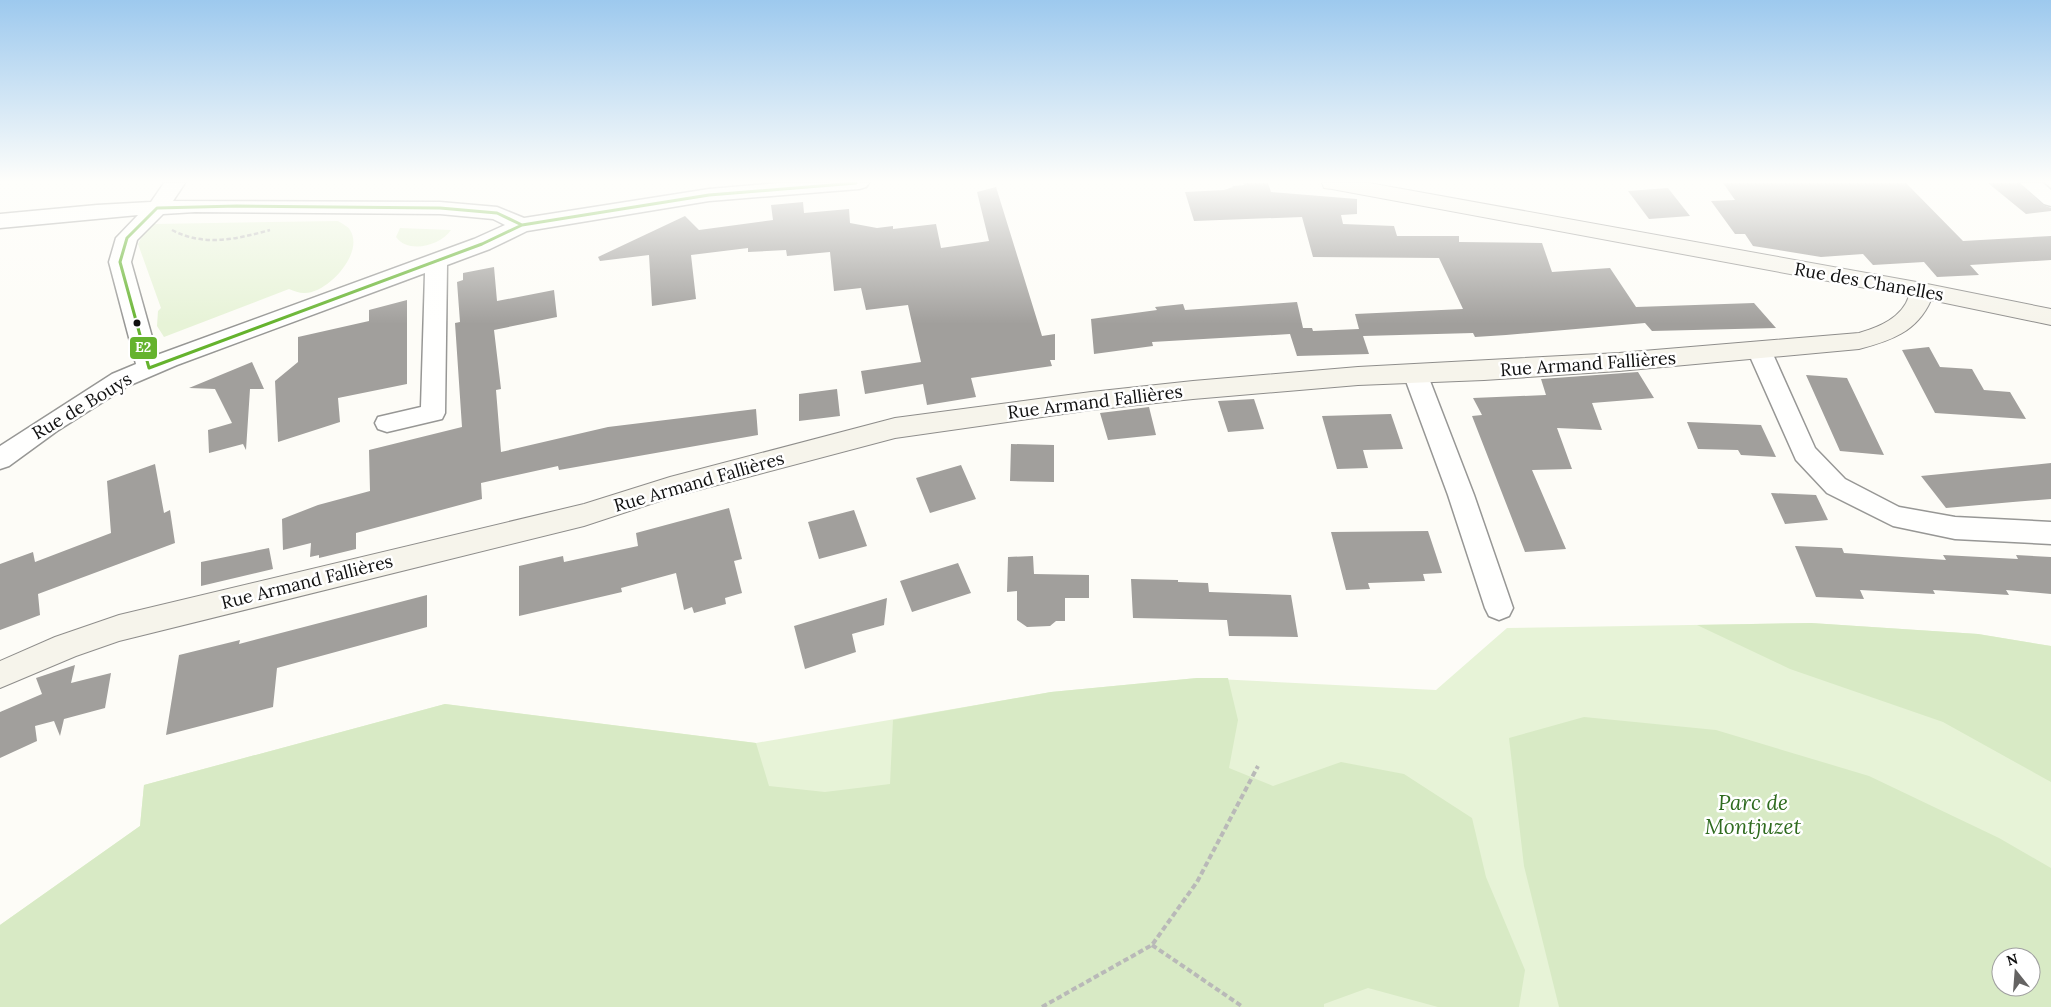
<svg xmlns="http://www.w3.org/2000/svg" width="2051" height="1007" viewBox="0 0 2051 1007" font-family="Lora,serif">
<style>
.green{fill:#e7f3d7;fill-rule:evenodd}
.forest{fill:#d8eac5;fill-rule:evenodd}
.building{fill:#a19f9c}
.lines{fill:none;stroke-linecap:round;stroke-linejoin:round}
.street-casing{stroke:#979795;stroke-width:3}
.secondary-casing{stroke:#8e8d8b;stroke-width:2}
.path-far1{stroke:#b9b9b8;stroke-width:2.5;stroke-dasharray:4.5 2.5;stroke-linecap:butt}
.path{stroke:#b9b9b8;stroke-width:4;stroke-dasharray:5.5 3;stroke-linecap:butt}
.street{fill:#fffffe;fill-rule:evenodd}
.secondary{fill:#f6f4eb;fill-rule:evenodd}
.bus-1-casing{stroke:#fff;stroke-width:6}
.bus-1{stroke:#65b32e;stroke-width:3}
.bus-dot{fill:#111;stroke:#fff;stroke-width:2}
.labels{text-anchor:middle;stroke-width:5;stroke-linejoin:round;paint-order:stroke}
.street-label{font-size:18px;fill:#111;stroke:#fff}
.near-park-label{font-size:21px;font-style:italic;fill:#2f6b1f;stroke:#fff}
.line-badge{stroke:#fff;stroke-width:2}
.badge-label{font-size:14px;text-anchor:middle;font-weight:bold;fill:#fff}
</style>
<rect width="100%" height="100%" fill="#fdfcf7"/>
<path class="green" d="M338 221C342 224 348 226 350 230 365 253 327 294 304 293 299 293 294 291 289 289L164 337 157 326 158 311 161 308 138 244 144 232 154 224Z
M400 228 451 230C440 246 408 254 396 237Z
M1811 623 1978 634 2051 646V1007H0V925L140 826 144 785 445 704 756 743 1051 692 1197 678 1436 690 1507 628ZM2001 957H2031V987H2001Z"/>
<path class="forest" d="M1811 623 1978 634 2051 646V782L1943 722 1790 669 1697 625Z
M1197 678H1228L1238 720 1229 768 1273 786 1341 762 1404 774 1472 818 1486 877 1525 970 1519 1007H1438L1368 988 1324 1004V1007H0V925L140 826 144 785 445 704 756 743 769 786 825 792 890 784 893 720 1051 692Z
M1584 717 1716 730 1869 776 1999 838 2051 868V1007H1559L1524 866 1509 738ZM2001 957H2031V987H2001Z"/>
<path class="building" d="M1243 183H1268L1271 192 1357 199V214L1341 215 1343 224 1394 226 1397 236H1459V242L1542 243 1552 272 1610 268 1636 307 1754 303 1776 328 1652 331 1645 323 1506 335 1475 337 1473 333 1363 336 1369 354 1297 356 1290 334 1152 342 1153 346 1094 354 1091 319 1157 310 1155 307 1183 304 1185 310 1297 302 1303 328H1312L1313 331 1359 329 1355 314 1463 309 1439 258 1313 257 1302 217 1194 221 1185 192 1224 190 1233 187 1232 186 1244 185Z
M1723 183H1906L1963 241 2051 236V260L1970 265 1979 275 1937 277 1924 262 1873 265 1863 254 1821 257 1753 246 1745 234H1735L1711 201 1735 200Z
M1988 183H2018L2043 205 2051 208V211L2026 214Z
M996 187 1042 336 1055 334V360H1050L1052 366 971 378 976 397 927 405 923 384 865 394 861 371 921 362 910 314 908 305 866 310 861 288 834 291 830 252 787 256 786 250 748 252V248L691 255 696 299 652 306 649 255 600 261 598 257 685 216 699 230 773 220 771 205 803 202 804 213 849 209 850 223 877 228 893 226V229L936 224 941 248 989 241 977 192Z
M1668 188 1690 216 1649 219 1628 191Z
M494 267 497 301 554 290 557 317 494 330 501 389 496 390 501 452 608 427 756 409 758 435 559 470 558 466 481 483 482 499 356 533V549L319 558V555L310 557 311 543 283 550 282 519 318 505 370 491 369 450 462 427 455 323 460 322 457 282 463 280V273Z
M407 300V384L338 398 340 422 278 442 275 381 298 362V337L369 321V310Z
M1929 347 1940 367 1972 369 1984 390 2010 392 2026 419 1935 413 1902 350Z
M252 362 264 389H250L246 450 243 444 209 453 208 430 232 423 215 389 189 388Z
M1638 372 1654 398 1592 403 1602 430 1557 428 1572 469 1532 470 1566 549 1525 552 1472 416 1482 415 1473 398 1546 395 1541 379Z
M1806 375 1847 378 1884 455 1840 451Z
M837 389 840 416 799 421V394Z
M1254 399 1264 429 1228 432 1218 401Z
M1149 407 1156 435 1108 440 1100 413Z
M1391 414 1403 449 1363 450 1368 468 1337 469 1322 416Z
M1687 422 1761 425 1776 457 1741 455 1738 450 1698 449Z
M1011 444 1054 445V482L1010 481Z
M2051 463V499L2013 502 1946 508 1921 476Z
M155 464 164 513 170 510 175 543 38 594 40 615 0 630V564L33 552 35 562 111 533 107 481Z
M961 465 976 499 930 513 916 478Z
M1771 493 1816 495 1828 520 1785 524Z
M729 508 742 559 734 561 742 593 725 598 726 604 694 613 692 607 684 610 676 573 621 588 622 592 519 616V566L563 556 564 562 638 546 636 533Z
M854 510 867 546 819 559 808 522Z
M1428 531 1442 573 1423 574 1425 581 1368 583 1370 589 1346 590 1331 532Z
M1795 546 1842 548 1844 553 1946 560 1943 555 2018 559 2016 555 2051 557V594L2006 590 2009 595 1933 590 1935 594 1860 590 1864 599 1816 597Z
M269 548 273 569 201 586V562Z
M1033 556 1034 574 1089 575V598H1065V621H1056L1050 626 1027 627 1017 620V591L1007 592 1008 557Z
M958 563 971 593 912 612 900 581Z
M1131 579 1178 580V582L1208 583 1209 592 1291 595 1298 637 1229 636 1227 620 1133 618Z
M427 595V627L277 668 273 707 166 735 179 655 240 640 239 644Z
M887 598 884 625 852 634 856 652 805 669 794 626Z
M75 665 71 683 111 673 105 708 64 719 60 736 54 721 35 726 37 741 0 758V712L42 694 36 678Z"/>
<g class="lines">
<g class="street-casing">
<path id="street" d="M164 183H185L173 201 440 202 497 207 524 218 709 189 779 183H869L866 187 859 189 709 201 527 231 490 249 447 265 445 413 442 419 387 432 378 429 375 423 378 417 421 407 425 273 177 365 128 386 57 431 9 466 0 469V446L112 374 136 364 109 262 116 238 138 215 0 228V214L97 205 151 202ZM195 212 440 214 493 219 505 225 474 239 157 355 131 262 137 240 163 214Z
M2020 183H2043L2051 190V206L2044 204Z
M1760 344 1768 346 1772 352 1815 448 1845 479 1899 507 1955 517 2051 522V544L1955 539 1893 526 1827 493 1796 460 1748 352 1752 346Z
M1415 365 1423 367 1427 373 1474 495 1513 608 1509 616 1499 620 1489 616 1485 608 1448 495 1403 373 1407 367Z"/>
</g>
<g class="secondary-casing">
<path id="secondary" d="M1322 183H1369L1922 283 2051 309V325L1931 300C1917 332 1890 341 1859 349L1619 371 1484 380 1358 385 1193 399 1091 410 895 438 672 497 584 526 119 641 76 656 0 688V661L55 637 119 615 584 504 670 477 895 418 1091 392 1193 381 1358 367 1619 353 1859 333C1879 327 1902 318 1909 296L1332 189 1324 188Z"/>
</g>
<path class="path-far1" d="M172 230C204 247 237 239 270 230"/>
<path class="path" d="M1152 945 1243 1007
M1042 1007 1152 945 1197 882 1258 766"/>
<use href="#street" class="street"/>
<use href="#secondary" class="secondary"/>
<g class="bus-1-casing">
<path id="bus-1" d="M237 206 440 208 497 213 522 225 482 244 149 368 120 262 127 238 157 208Z
M522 225 709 195 856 183"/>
</g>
<use href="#bus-1" class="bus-1"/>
</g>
<linearGradient id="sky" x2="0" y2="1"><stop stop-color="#9dc9ee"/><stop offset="0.56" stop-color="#fefefb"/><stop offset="1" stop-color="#fefefb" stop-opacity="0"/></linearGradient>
<rect width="2051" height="324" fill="url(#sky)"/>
<circle class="bus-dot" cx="137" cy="323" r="4.5"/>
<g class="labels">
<g class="street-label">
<text transform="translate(1869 282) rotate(10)" y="6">Rue des Chanelles</text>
<text transform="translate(1588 364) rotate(-4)" y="6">Rue Armand Fallières</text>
<text transform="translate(1095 402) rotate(-7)" y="6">Rue Armand Fallières</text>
<text transform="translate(82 406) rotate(-31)" y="6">Rue de Bouys</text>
<text transform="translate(699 482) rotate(-16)" y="6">Rue Armand Fallières</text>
<text transform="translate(307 582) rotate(-14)" y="6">Rue Armand Fallières</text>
</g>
<g class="near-park-label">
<text x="1753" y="810">Parc de<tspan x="1753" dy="24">Montjuzet</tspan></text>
</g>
</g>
<rect class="line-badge" x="129" y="336" width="29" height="24" rx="5" fill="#65b32e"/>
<g class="badge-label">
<text x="143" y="352">E2</text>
</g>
<g transform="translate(2016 972) rotate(343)"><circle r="24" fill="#ffffff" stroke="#a0a0a0"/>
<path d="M0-4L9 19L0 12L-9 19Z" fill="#646362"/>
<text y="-8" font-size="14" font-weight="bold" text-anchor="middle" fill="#111111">N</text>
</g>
</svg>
